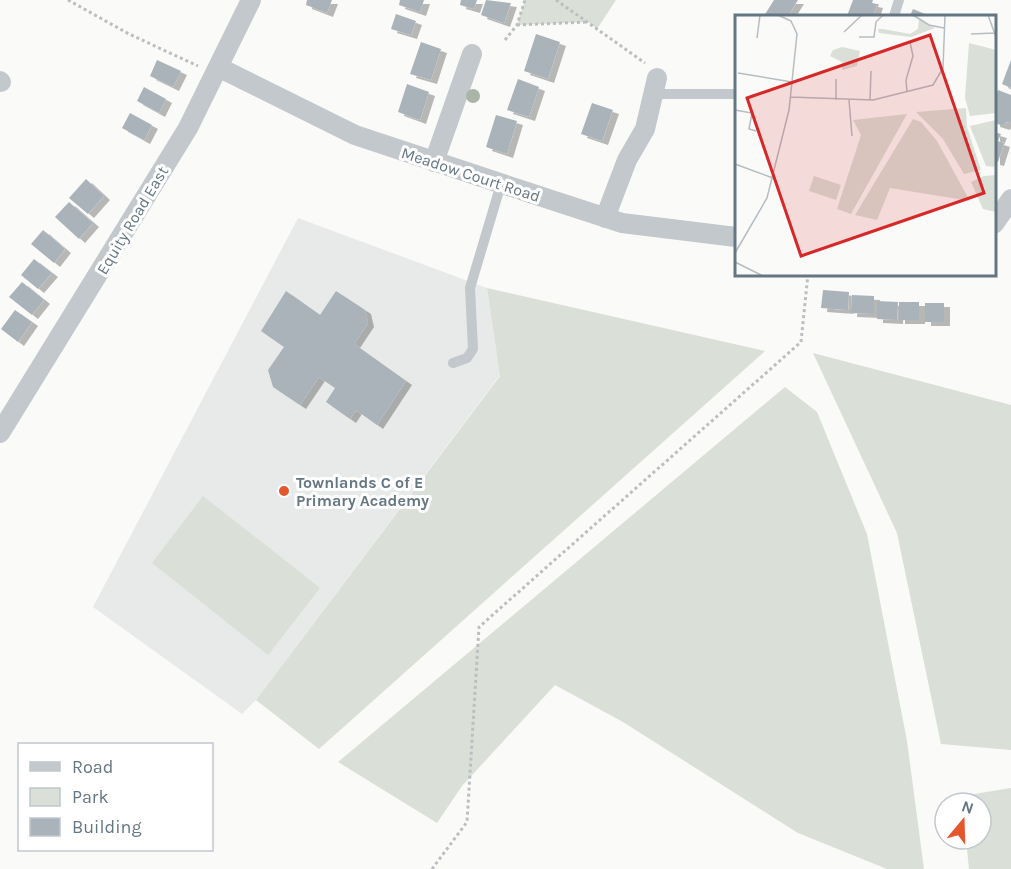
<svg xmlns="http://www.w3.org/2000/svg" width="1011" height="869" viewBox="0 0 1011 869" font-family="Karla,sans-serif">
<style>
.built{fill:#e8e9e9}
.green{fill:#dadfd7}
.building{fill:#aab3b9;filter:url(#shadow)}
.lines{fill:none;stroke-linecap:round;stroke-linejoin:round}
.path{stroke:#bbbfc2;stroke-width:3;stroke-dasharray:3 3;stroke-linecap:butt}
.service{stroke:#c3c8cc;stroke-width:10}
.minor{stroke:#c3c8cc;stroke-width:20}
.tree{fill:#aab4a7}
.poi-dot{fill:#e4572e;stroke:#fff;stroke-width:2}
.labels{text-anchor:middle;stroke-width:6;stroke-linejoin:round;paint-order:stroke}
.street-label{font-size:16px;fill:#657683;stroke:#fff}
.poi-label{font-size:16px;font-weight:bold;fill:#657683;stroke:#fff;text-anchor:start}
.inset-road{fill:none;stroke:#b5bdc2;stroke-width:1.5}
.view{fill:#d62828;fill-opacity:0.15;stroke:#d62828;stroke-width:3}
.inset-edge{fill:none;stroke:#657683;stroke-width:3}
</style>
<defs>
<filter id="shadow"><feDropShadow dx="6" dy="4" stdDeviation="0" flood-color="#0004"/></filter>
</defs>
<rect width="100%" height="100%" fill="#fafaf8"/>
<path class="built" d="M298 218 487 288 500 375 256 700 242 714 93 607Z"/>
<path class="green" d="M525 0H616L597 29 588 22 517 25Z
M487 288 765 351 319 749 256 700 500 376Z
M813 353 1011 405V750L941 744 897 533Z
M785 387 817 412 867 534 907 741 924 869H887L798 833 623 722 555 685 462 786 437 823 338 762Z
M203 496 320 588 268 655 152 563Z
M1011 788V869H969L966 839H981V803H963L962 796Z"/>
<path class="building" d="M307 0H332L327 13 306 5Z
M400 0H424L420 12 399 5Z
M461 0H477L474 9 460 5Z
M486 0 511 3 504 23 481 15Z
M774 0H798L788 16H764Z
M853 0H873L872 3 877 4 873 16H847Z
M913 9 930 16H910Z
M396 14 416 21 411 35 391 29Z
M536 34 560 42 548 79 524 71Z
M421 42 441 49 431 80 410 74Z
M157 60 181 71 173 87 150 76Z
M1011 60V88L1002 84Z
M518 79 539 87 529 117 507 110Z
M407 84 429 92 420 120 398 112Z
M144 87 166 99 159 113 137 101Z
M998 90 1011 95V123L1006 122 1004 126 994 123V101Z
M592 103 613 110 602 141 581 134Z
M130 113 152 125 144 140 122 128Z
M496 115 517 121 507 154 486 147Z
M994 132 1001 134 998 141 1004 143 998 162 994 161Z
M86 179 104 196 88 214 69 198Z
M69 202 93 223 79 239 55 217Z
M43 230 65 249 54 263 31 244Z
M34 259 52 273 38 289 21 275Z
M22 282 44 300 32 315 9 297Z
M823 290 849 292 848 310 821 308Z
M286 291 320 315 336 291 365 310 368 323 354 344 406 381 377 425 356 410 350 419 326 402 335 388 319 377 300 405 273 387 268 370 284 347 261 331Z
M852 295 874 296V314L851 313Z
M877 301 898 302 897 320 877 319Z
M899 302H919V320H899Z
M925 303H944V322H925Z
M15 310 32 322 18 342 1 329Z"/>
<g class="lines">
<path class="path" d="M68 0 129 34 198 66
M556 0 645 63
M517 25 587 22
M505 40 517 25 525 0
M432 869 467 822 479 627 801 342 808 274"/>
<path class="service" d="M894 16 899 0
M653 94H733
M453 363 467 358 473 349 470 288 501 184"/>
<path class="minor" d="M218 67 355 135 524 191 622 223 736 237
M0 81 1 82
M434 162 472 54
M605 218 627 160 645 129 657 78
M994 224 1011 199
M0 433 188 128 251 0"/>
</g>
<circle class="tree" cx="473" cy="96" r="7"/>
<circle class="poi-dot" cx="284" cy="491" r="6"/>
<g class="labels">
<g class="street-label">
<text transform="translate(471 174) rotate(18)" y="6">Meadow Court Road</text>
<text transform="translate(132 220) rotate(-59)" y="6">Equity Road East</text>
</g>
<g class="poi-label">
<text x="296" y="488">Townlands C of E<tspan x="296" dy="18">Primary Academy</tspan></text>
</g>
</g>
<g transform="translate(735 15)">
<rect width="261" height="261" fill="#fafaf8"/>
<path d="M184 4 200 13 176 22 144 18 143 14H148L175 19 183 14ZM234 28 261 35V98L235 101 230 83ZM107 32 125 36 122 51 107 55V47L95 41 98 35ZM231 93 232 112 246 155 229 159 208 124 181 97ZM172 99 116 199 102 194 126 120 118 105ZM178 104 186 107 202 126 235 186 155 173 142 205 120 200ZM261 105V152L251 151 235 111ZM261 160V197L248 194 236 167 249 161ZM79 161 106 170 101 185 74 176Z" fill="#dadfd7"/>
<path class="inset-road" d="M178 0 194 10 209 13M209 0H237M253 0 261 22M109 17 127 0M236 19 260 18M124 22H139L141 7 148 0M22 23 25 0M3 58 57 67M172 77 171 65 178 41 175 27M55 82 138 85 198 70 208 53 210 0M101 85V64M114 85 117 121M135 85 136 56M0 95 17 98 14 114 21 116M0 149 38 163M0 238 32 183 54 95 62 19 56 6 43 0M0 247 28 261"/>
<path class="view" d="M195 20 249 178 66 241 12 83Z"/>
<rect width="261" height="261" class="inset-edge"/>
</g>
<rect x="18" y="743" width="195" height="108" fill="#ffffff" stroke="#c1c8cd" stroke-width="1.5"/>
<rect x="30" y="762" width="30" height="9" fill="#c3c8cc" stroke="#c1c8cd" stroke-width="1.5"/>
<text x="72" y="773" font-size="18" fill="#657683">Road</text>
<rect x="30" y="788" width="30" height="18" fill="#dadfd7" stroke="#c1c8cd" stroke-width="1.5"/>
<text x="72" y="803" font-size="18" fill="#657683">Park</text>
<rect x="30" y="818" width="30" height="18" fill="#aab3b9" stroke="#c1c8cd" stroke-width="1.5"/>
<text x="72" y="833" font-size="18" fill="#657683">Building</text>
<g transform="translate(963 821) rotate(19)"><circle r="28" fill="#ffffff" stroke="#c1c8cd" stroke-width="1.5"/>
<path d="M0-4.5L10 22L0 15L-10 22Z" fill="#e4572e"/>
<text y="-9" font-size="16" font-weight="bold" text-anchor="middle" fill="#657683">N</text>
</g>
</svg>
